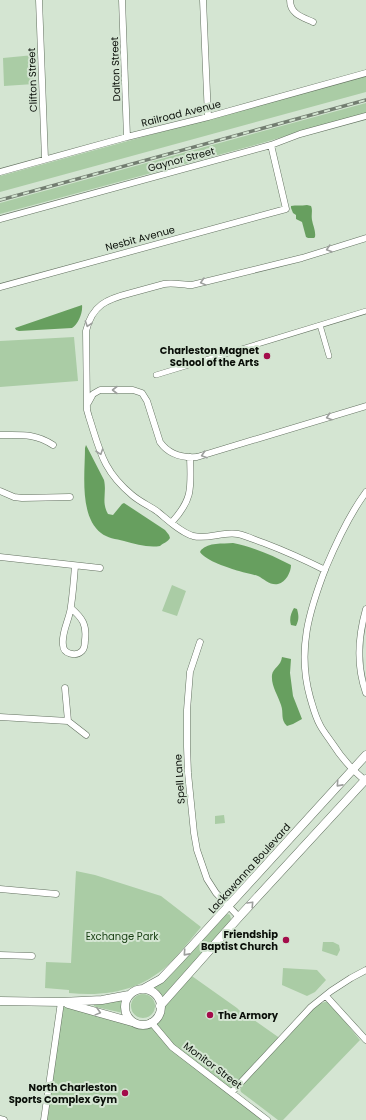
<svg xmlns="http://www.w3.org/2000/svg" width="366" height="1120" viewBox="0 0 366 1120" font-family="Poppins,sans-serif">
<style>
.green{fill:#aacca5}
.water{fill:#679f5f}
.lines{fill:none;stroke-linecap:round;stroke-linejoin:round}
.pedestrian-casing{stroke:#637160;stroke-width:6}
.minor-casing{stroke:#637160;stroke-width:7}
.tertiary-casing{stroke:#637160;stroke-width:9}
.pedestrian{stroke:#fff;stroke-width:5}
.minor{stroke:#fff;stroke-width:6}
.tertiary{stroke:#fff;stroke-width:8}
.rail-casing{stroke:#737e71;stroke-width:3.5}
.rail{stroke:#d4e5d2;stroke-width:2;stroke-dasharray:6;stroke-linecap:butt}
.oneway{stroke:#9d9f9d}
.poi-dot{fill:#a30c4a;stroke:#d4e5d2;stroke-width:1.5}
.labels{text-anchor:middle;stroke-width:4;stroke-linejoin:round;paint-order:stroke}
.street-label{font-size:10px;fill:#0a0f09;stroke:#d4e5d2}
.poi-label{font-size:10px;font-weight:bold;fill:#0a0f09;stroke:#d4e5d2;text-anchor:end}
.park-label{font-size:10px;fill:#173e12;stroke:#d4e5d2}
</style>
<rect width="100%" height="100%" fill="#d4e5d2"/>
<path class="green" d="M34 55V84L4 86 3 58Z
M366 76V92L0 192V176Z
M366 103V113L255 145 0 214V203Z
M74 337 78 381 0 387V341Z
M172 585 186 591 177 616 162 611Z
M224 815 225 823 215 824V816Z
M76 871 95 875 161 896 201 927C192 938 183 949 173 960 144 990 109 997 69 993V990L45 988 46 962 71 963Z
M228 914 230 915 231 919 227 925 168 991 164 998 162 997 155 990 154 987 167 979 226 915Z
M323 942H333L339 945 340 950 337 956 322 951Z
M283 968 317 970 326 980 315 992 307 996 282 985Z
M189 974 237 1008 241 1012 244 1013 281 1039 232 1092 266 1120H44L61 1002 140 1024C152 1024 159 1018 160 1006Z
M131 1006a12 12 0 1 1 24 0a12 12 0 1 1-24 0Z
M121 1000 123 1001V1013L96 1007 94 1006V1004Z
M325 1002H329L360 1040 283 1120H278L241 1092 240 1089 242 1085 303 1019 319 1004Z"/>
<path class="water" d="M307 205 311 206C313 211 311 214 312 220 313 226 316 231 315 237L314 238H308L306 237 302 222 296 219V215L293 213 291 208V206C296 205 301 206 307 205Z
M82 305C83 313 78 324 72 328L19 331 16 330 15 328Z
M86 445 104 480C107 493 101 502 108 514L113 515 122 504 124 503 165 530 169 535 170 538C168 542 163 543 160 546 148 548 136 544 124 541 116 539 107 538 101 533 79 516 85 473 85 448Z
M233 543C253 547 272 555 291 565 291 572 286 582 278 584 271 586 264 579 258 576 252 574 245 573 239 571 229 568 206 561 200 552L201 550C209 542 222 544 233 543Z
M294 608 297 609C299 616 299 620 296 626L291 625C289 619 291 613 294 608Z
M282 657 291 659 290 673 293 696 302 719 293 724 287 726C280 719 284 713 281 705 278 695 271 686 272 675 273 668 281 666 282 657Z"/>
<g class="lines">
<g class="pedestrian-casing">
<path id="pedestrian" d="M320 325 329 356
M156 375 366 311"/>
</g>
<g class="minor-casing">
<path id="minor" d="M39 0 45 159
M122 0 127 137
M203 0 208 117
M290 0C290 14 302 17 313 22
M0 172 127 137 208 117 366 73
M0 219 271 145 300 134 366 116
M0 287 286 209 271 145
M88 403 93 394 100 390H133L142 393 147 401 160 442C169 455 182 458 197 457L366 406
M0 435C20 435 35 433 53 445
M0 491 14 497 22 498 70 497
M366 492C349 515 337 541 326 567 309 611 297 650 310 697 313 707 315 716 320 725 323 731 328 737 332 743 341 757 353 771 366 781
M172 522C193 499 191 488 190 457
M0 557 100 568
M325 570C305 560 285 551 264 543 255 540 247 536 238 534 223 531 208 540 193 536 180 532 168 520 158 512 150 506 140 502 132 495 103 471 100 451 89 417L87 410 86 331C92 305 107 299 131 293 142 290 153 287 164 284 173 282 183 285 192 285L302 258 366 238
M71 608C82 618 87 624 85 640 85 644 85 648 82 651 76 657 63 654 63 645 61 632 70 619 71 606 73 593 74 579 75 566
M366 609C358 637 356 665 366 693
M200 642 190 672 187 710V747L188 773 194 833 197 850 207 879 216 893 239 917
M65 688 68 721 86 735
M0 717 68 721
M0 889 56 894
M0 955 32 956
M326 996 366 1040
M151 1022 172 1047 267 1120
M232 1092 311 1007 331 991 351 978 366 970
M0 1119 4 1120
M44 1120 61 1002"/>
</g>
<g class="tertiary-casing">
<path id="tertiary" d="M143 989 161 979 180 959 366 755
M125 1007a18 18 0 1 1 36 0a18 18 0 1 1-36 0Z
M0 1001 61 1002 102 1000 129 995
M68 1004 132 1022
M160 1006 239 917 366 779"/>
</g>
<use href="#pedestrian" class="pedestrian"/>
<use href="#minor" class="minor"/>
<use href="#tertiary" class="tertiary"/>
<g class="rail-casing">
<path id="rail" d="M0 200 366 100"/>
</g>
<use href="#rail" class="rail"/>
</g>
<defs><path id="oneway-chevron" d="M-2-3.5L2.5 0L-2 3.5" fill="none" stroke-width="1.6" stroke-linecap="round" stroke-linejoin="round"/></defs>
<g class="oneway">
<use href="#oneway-chevron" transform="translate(329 249) rotate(163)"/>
<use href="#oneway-chevron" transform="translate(203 282) rotate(165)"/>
<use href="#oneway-chevron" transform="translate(88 324) rotate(109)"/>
<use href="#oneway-chevron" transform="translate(115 390) rotate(180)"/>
<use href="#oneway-chevron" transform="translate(329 417) rotate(163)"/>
<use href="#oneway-chevron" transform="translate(100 452) rotate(71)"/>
<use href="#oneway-chevron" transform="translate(204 455) rotate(163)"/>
<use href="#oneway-chevron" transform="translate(339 784) rotate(132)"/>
<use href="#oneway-chevron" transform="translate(251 904) rotate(-47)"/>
<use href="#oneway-chevron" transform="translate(186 953) rotate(132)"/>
<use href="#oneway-chevron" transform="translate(98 1012) rotate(15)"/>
</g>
<g class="poi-dot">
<circle cx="267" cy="356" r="4"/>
<circle cx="286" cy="940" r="4"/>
<circle cx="210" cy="1015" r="4"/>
<circle cx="125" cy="1093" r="4"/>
</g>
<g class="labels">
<g class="street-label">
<text transform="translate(115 69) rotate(-92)" y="4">Dalton Street</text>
<text transform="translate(32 80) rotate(-92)" y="4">Clifton Street</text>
<text transform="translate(181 113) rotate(-14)" y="4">Railroad Avenue</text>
<text transform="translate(181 159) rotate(-15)" y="4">Gaynor Street</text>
<text transform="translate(140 238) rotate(-15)" y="4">Nesbit Avenue</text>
<text transform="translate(179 779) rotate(-94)" y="4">Spell Lane</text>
<text transform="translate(249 868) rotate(-48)" y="4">Lackawanna Boulevard</text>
<text transform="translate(213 1065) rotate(37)" y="4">Monitor Street</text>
</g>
<g class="poi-label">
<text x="259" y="354">Charleston Magnet<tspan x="259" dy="12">School of the Arts</tspan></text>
<text x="278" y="938">Friendship<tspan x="278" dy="12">Baptist Church</tspan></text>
<text x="218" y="1019" text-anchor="start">The Armory</text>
<text x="117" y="1091">North Charleston<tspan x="117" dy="12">Sports Complex Gym</tspan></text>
</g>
<g class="park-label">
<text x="122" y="940">Exchange Park</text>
</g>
</g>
</svg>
